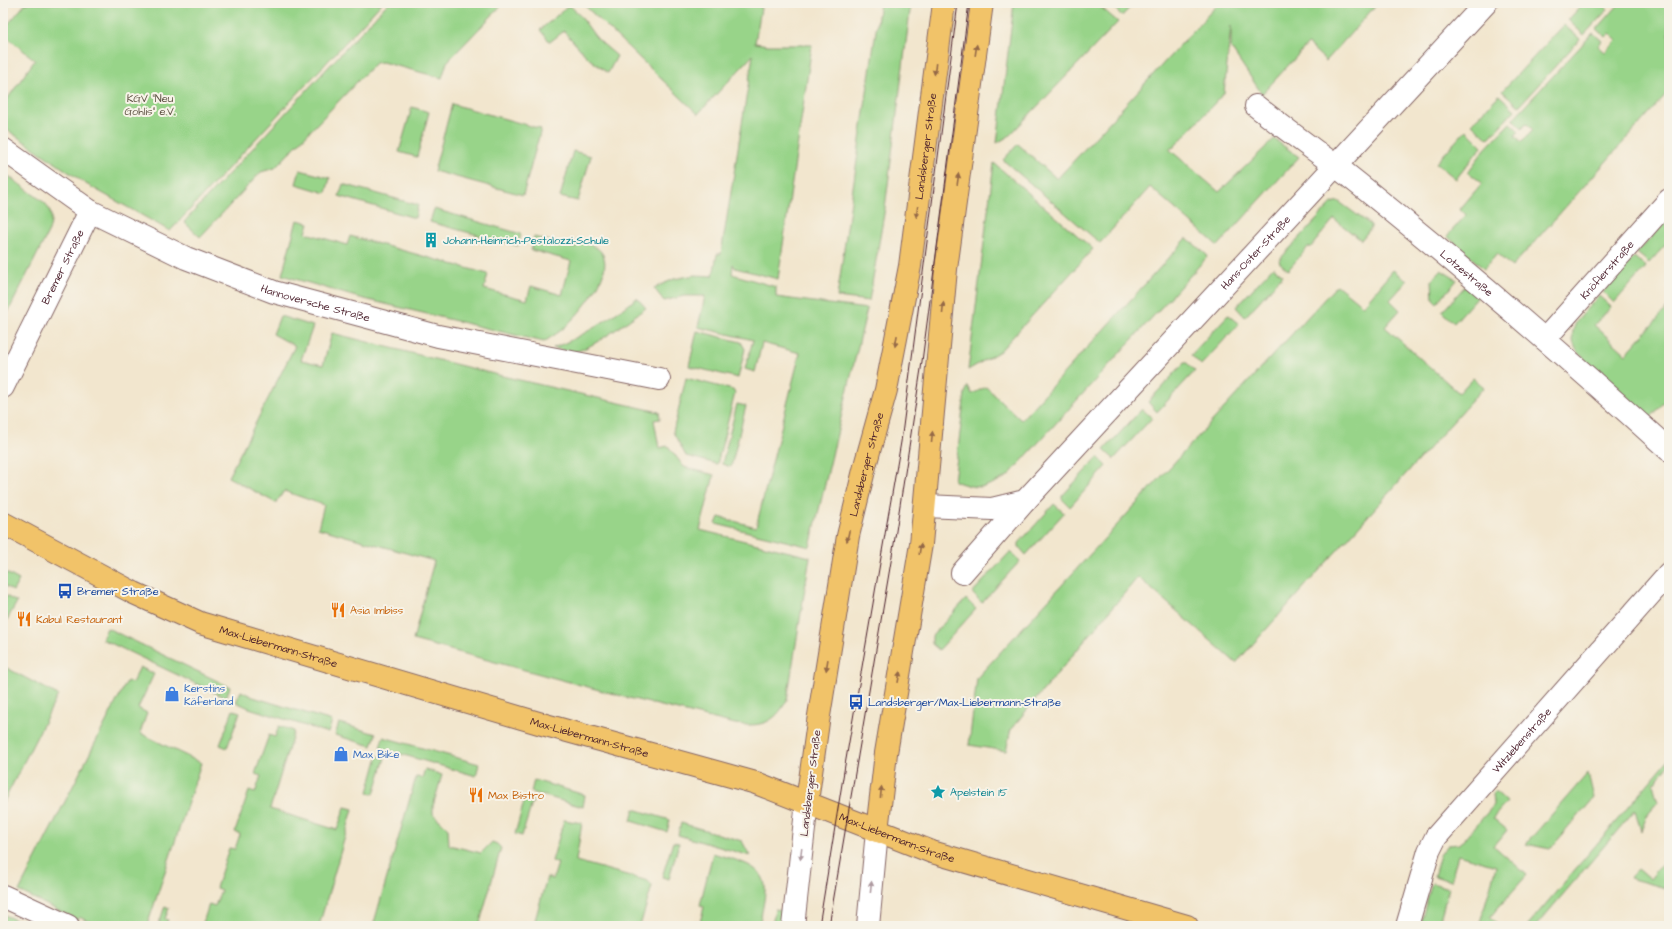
<svg xmlns="http://www.w3.org/2000/svg" width="1672" height="929" viewBox="0 0 1672 929" font-family="'Architects Daughter',sans-serif">
<style>
.green{fill:#98d489;stroke:#717a5a}
.lines{fill:none;stroke-linecap:round;stroke-linejoin:round}
.minor-casing{stroke:#856564;stroke-width:24}
.major-casing{stroke:#856564;stroke-width:24}
.minor{stroke:#fff;stroke-width:22}
.major{stroke:#f1c369;stroke-width:22}
.tram{stroke:#4a1f2b;stroke-width:1}
.oneway{fill:#956947}
.oneway2{fill:#ae9aa0}
.labels{text-anchor:middle;stroke-width:4;stroke-linejoin:round;paint-order:stroke}
.park-label{font-size:11px;fill:#615547;stroke:#f7f3e8}
.street-label{font-size:11px;fill:#4a1f2b;stroke:#f7f3e8}
.culture-label{font-size:11px;fill:#0d838f;stroke:#f7f3e8;text-anchor:start}
.transit-label{font-size:11px;fill:#164399;stroke:#f7f3e8;text-anchor:start}
.food-label{font-size:11px;fill:#c56008;stroke:#f7f3e8;text-anchor:start}
.shop-label{font-size:11px;fill:#366cbe;stroke:#f7f3e8;text-anchor:start}
</style>
<rect width="100%" height="100%" fill="#f7f3e8"/>
<filter id="ink" filterUnits="userSpaceOnUse"><feTurbulence type="fractalNoise" baseFrequency=".025" numOctaves="2"/><feDisplacementMap in="SourceGraphic" scale="8" xChannelSelector="R" yChannelSelector="G"/><feConvolveMatrix kernelMatrix="1 2 1 2 8 2 1 2 1" color-interpolation-filters="sRGB"/></filter>
<filter id="wash" filterUnits="userSpaceOnUse"><feTurbulence type="fractalNoise" baseFrequency=".012" numOctaves="4" result="noise"/><feDisplacementMap in="SourceGraphic" scale="16" xChannelSelector="R" yChannelSelector="G"/><feGaussianBlur stdDeviation="0.9" result="paint"/><feColorMatrix in="noise" values="0 0 0 0 0 0 0 0 0 0 0 0 0 0 0 0 0 1.4 0 .05"/><feComposite in="paint" operator="in"/></filter>
<g filter="url(#wash)">
<rect width="100%" height="100%" fill="#f2e6ce"/>
<path class="green" d="M26 3H382L170 231 86 184 3 127V105L35 60 3 34V19L9 23Z
M388 3H504L447 62 442 78 382 62 375 63 275 168 261 172 200 237 184 222Z
M582 3H762L755 43 768 45H812L778 279 735 268 733 264 732 274 776 287V297L867 309 810 547 716 524 719 517 756 527 800 353 762 343 755 372 745 369 753 340 698 327 705 296H684L664 301 654 288 674 279 695 275 713 276 717 254H721L753 55 698 114Z
M880 3H911L885 208 869 301 837 297Z
M1014 3H1096L1118 22 1009 136 997 143Z
M1109 3H1134L1122 16Z
M1217 3H1378L1326 61 1308 44 1262 94 1231 48V26L1224 93 1174 147 1169 149 1219 192 1274 139 1299 157 1218 246 1150 187 1100 243 1003 160 1018 144 1057 179 1217 5Z
M1584 3H1602L1608 9 1584 35 1568 20Z
M1620 3H1669V91L1512 267 1497 254 1484 269 1447 236 1466 215 1460 209 1482 183 1468 172 1485 149 1510 123 1519 131 1515 136 1522 142 1533 130 1526 123 1522 128 1513 119 1593 33 1602 41 1598 46 1605 52 1617 40 1610 33 1606 37 1597 29Z
M569 5C579 13 584 21 592 32 598 41 608 48 617 56L608 73 588 58 564 31 550 42 540 30Z
M1564 25 1580 39 1519 106 1502 91Z
M1499 95 1515 110 1488 139 1472 124Z
M452 104 541 129 523 195 434 171Z
M412 107 429 112 417 157 399 152Z
M1466 130 1482 146 1456 179 1436 163Z
M573 151 591 156 578 201 560 197Z
M994 163 1093 249 1000 351 968 370Z
M300 170 330 178 326 193 296 184Z
M3 172 45 203C53 213 52 220 49 231L3 322Z
M343 184 418 205 415 218 339 196Z
M1338 201 1371 225V228L1361 240 1334 219 1310 248 1309 246 1288 270 1280 263 1279 260 1332 203Z
M434 209 521 234 518 246 430 222Z
M1669 218V241L1649 263 1637 253Z
M297 220 309 223 306 233 347 245 350 236 488 274 484 289 527 300 531 286 562 295 571 261 531 250 534 237 575 248 578 239C586 243 599 246 603 255 613 275 580 313 566 326 560 332 551 337 544 342L356 297 282 275Z
M1187 238 1208 256 1008 476C983 489 980 490 954 481L965 393 968 386 972 394 986 387 1021 420Z
M1634 257 1646 267 1614 303 1603 292Z
M1273 267 1283 275 1245 317 1236 307Z
M1393 270 1407 281 1390 300 1400 310 1385 327 1459 393 1473 378 1484 387 1236 663 1138 577 1011 729 1006 751 969 745 977 678 985 669 1337 285 1363 306Z
M1441 270 1457 280 1437 303 1433 299 1432 280Z
M1466 285 1478 296 1454 323 1442 312Z
M1599 296 1611 307 1594 325 1626 354 1669 306V397L1650 418 1578 353C1563 327 1582 315 1599 296Z
M637 298 646 308C631 318 588 353 571 352 565 351 559 349 553 348 584 336 610 318 637 298Z
M1228 315 1239 324 1201 365 1191 355Z
M280 316 313 326 301 360 323 365 332 333 502 376 659 412 660 419 654 420 659 448 668 446 684 467 714 475 700 530 810 557 787 700C774 724 761 727 735 724L629 698 413 640 434 561 318 528 324 505 284 491 276 503 228 477 295 346 273 334Z
M697 331 741 342 745 349 738 378 689 366Z
M1184 363H1187L1195 371 1157 412 1148 402Z
M686 378 733 390 735 393 717 464 686 456 673 432Z
M737 404 746 406 731 467 722 464Z
M1142 409 1152 418 1114 459 1104 450Z
M1098 457 1107 466 1070 507 1062 499V496Z
M1054 504 1064 513 1026 555 1019 547V543Z
M1009 553H1011L1020 561 982 603 973 594V592Z
M3 571 19 580 13 591 3 585Z
M4 595 17 602 3 627V598Z
M966 599 976 609 939 650 932 644V636Z
M107 628 230 687 226 698 102 639Z
M3 666 58 695 3 803Z
M140 667 154 674 138 708 147 713 140 733 201 763 147 926H99L79 917 77 920 19 891 127 681 132 683Z
M241 691 253 697 332 721 328 733 249 708 236 702Z
M233 710 240 712 227 748 220 745Z
M339 723 376 734 372 746 335 735Z
M279 726 294 731 270 809 337 830 345 807 353 809 319 926H202L209 904 215 906 221 890 216 888 229 848 235 849 240 834 235 832 249 791 255 793 261 776 255 774 269 735 275 737Z
M383 737 479 764 476 776 380 748Z
M378 756 385 758 374 794 368 792Z
M1669 759V765L1653 784 1658 802 1648 813 1641 831 1635 810 1536 926H1527Z
M425 769 442 775 433 806V814L448 828 449 845 481 853 492 842 497 844 501 848 479 926H373L416 777 422 778Z
M1588 773 1594 798 1550 849 1526 844Z
M534 780 585 795 583 807 531 792Z
M1495 791 1507 802 1493 818 1507 830 1494 846 1527 875 1490 917 1500 926H1479L1496 866 1458 855 1451 881 1434 876 1440 855 1448 845 1460 844 1494 805 1493 793Z
M525 798 533 800 522 836 515 834Z
M634 809 670 820 667 832 631 821Z
M564 820 582 823 576 861 648 881 652 886 640 926H538L534 924 547 877 553 879 558 863 552 861Z
M681 823 742 841 750 856 678 835Z
M673 842 679 843 669 879 662 877Z
M713 853C730 859 764 864 765 886 766 897 761 915 759 926H693L695 921 700 922 704 907 700 905Z
M1669 856V889L1629 878 1638 869 1650 879Z
M1432 883 1449 888 1438 926 1421 921Z
M165 906 169 908 165 919 168 920 166 926H158Z
M775 909 783 910 780 926H772Z
M3 914 28 926H3Z"/>
</g>
<g filter="url(#ink)">
<g class="lines">
<g class="minor-casing">
<g id="minor">
<path id="s1" d="M1256 106C1282 127 1309 146 1336 166 1450 256 1561 352 1669 450"/>
<path id="s2" d="M3 149 90 211 186 258 274 292 438 336 659 379"/>
<path id="s3" d="M1545 339 1669 200"/>
<path id="s4" d="M3 387 90 211"/>
<path id="s5" d="M926 506 992 509 1025 501 1486 3"/>
<path d="M962 573 1025 501"/>
<path d="M3 896 68 926"/>
<path d="M793 926 807 802"/>
<path d="M868 926 877 831"/>
<path id="s6" d="M1407 926 1429 851 1436 837 1669 573"/>
</g>
</g>
<g class="major-casing">
<g id="major">
<path id="s7" d="M3 523 134 593 200 623 542 724 756 783 932 852 1187 926"/>
<path id="s8" d="M807 802 818 722 848 536 866 462 886 390 910 266 944 3"/>
<path d="M877 831 886 753 921 544 946 269 982 3"/>
</g>
</g>
<use href="#minor" class="minor"/>
<use href="#major" class="major"/>
<path class="tram" d="M819 926 845 765 901 442 958 3
M829 926 894 544 921 369 969 3"/>
</g>
<defs><path id="oneway-solid" d="M-6-.8H1V-3.2L6.5 0L1 3.2V.8H-6Z"/></defs>
<g class="oneway">
<use href="#oneway-solid" transform="translate(976 50) rotate(-82)"/>
<use href="#oneway-solid" transform="translate(935 69) rotate(97)"/>
<use href="#oneway-solid" transform="translate(958 179) rotate(-82)"/>
<use href="#oneway-solid" transform="translate(917 212) rotate(97)"/>
<use href="#oneway-solid" transform="translate(943 308) rotate(-85)"/>
<use href="#oneway-solid" transform="translate(896 341) rotate(101)"/>
<use href="#oneway-solid" transform="translate(932 437) rotate(-85)"/>
<use href="#oneway-solid" transform="translate(848 536) rotate(102)"/>
<use href="#oneway-solid" transform="translate(920 549) rotate(-82)"/>
<use href="#oneway-solid" transform="translate(827 665) rotate(99)"/>
<use href="#oneway-solid" transform="translate(899 677) rotate(-80)"/>
<use href="#oneway-solid" transform="translate(881 792) rotate(-84)"/>
</g>
<g class="oneway2">
<use href="#oneway-solid" transform="translate(801 854) rotate(97)"/>
<use href="#oneway-solid" transform="translate(871 887) rotate(-84)"/>
</g>
</g>
<defs>
<g id="building-bare" transform="scale(1.2)"><path d="M-4-6H4V6H1V3H-1V6H-4ZM-2.5-4.3h1.7v1.8h-1.7ZM.8-4.3h1.7v1.8H.8ZM-2.5-1h1.7V.8h-1.7ZM.8-1h1.7V.8H.8Z" fill="#0f9aa8" stroke="#f7f3e8" stroke-width="2.5" paint-order="stroke"/></g>
<g id="bus-bare" transform="scale(1.2)"><path d="M-5-6H5V4H4V6H2V4H-2V6H-4V4H-5ZM-3.5-4V0h7V-4ZM-3.5 1.2v1.5H-2V1.2ZM2 1.2v1.5H3.5V1.2Z" fill="#1a4fb4" stroke="#f7f3e8" stroke-width="2.5" paint-order="stroke"/></g>
<g id="restaurant-bare" transform="scale(1.2)"><path d="M-5-6h1v4h1v-4h1v4h1v-4h1v5L-1.5 .5V6h-2V.5L-5-1ZM5-6V6H3V1.5H1.5Q1.5-4 5-6Z" fill="#e8710a" stroke="#f7f3e8" stroke-width="2.5" paint-order="stroke"/></g>
<g id="shop-bare" transform="scale(1.2)"><path d="M-5-2.5h2.3a2.7 3.5 0 0 1 5.4 0H5L5.5 6h-11ZM-1.5-2.5h3a1.5 2.3 0 0 0-3 0Z" fill="#3f7fe0" stroke="#f7f3e8" stroke-width="2.5" paint-order="stroke"/></g>
<g id="sight-bare" transform="scale(1.2)"><path d="M0-6L1.8-2.2L6-1.7L2.9 1.2L3.7 5.4L0 3.3L-3.7 5.4L-2.9 1.2L-6-1.7L-1.8-2.2Z" fill="#0f9aa8" stroke="#f7f3e8" stroke-width="2.5" paint-order="stroke"/></g>
</defs>
<g fill-rule="evenodd">
<use href="#building-bare" x="431" y="240"/>
<use href="#bus-bare" x="65" y="591"/>
<use href="#restaurant-bare" x="338" y="610"/>
<use href="#restaurant-bare" x="24" y="619"/>
<use href="#shop-bare" x="172" y="694"/>
<use href="#bus-bare" x="856" y="702"/>
<use href="#shop-bare" x="341" y="754"/>
<use href="#sight-bare" x="938" y="792"/>
<use href="#restaurant-bare" x="476" y="795"/>
</g>
<g class="labels">
<g class="park-label">
<text x="150" y="102">KGV "Neu<tspan x="150" dy="13">Gohlis" e.V.</tspan></text>
</g>
<g class="street-label">
<text dy="4" stroke="none"><textPath href="#s8" startOffset="667">Landsberger Straße</textPath></text>
<text dy="4" stroke="none"><textPath href="#s5" startOffset="439">Hans-Oster-Straße</textPath></text>
<text dy="4" stroke="none"><textPath href="#s4" startOffset="134">Bremer Straße</textPath></text>
<text dy="4" stroke="none"><textPath href="#s3" startOffset="93">Knöflerstraße</textPath></text>
<text dy="4" stroke="none"><textPath href="#s1" startOffset="269">Lotzestraße</textPath></text>
<text dy="4" stroke="none"><textPath href="#s2" startOffset="351">Hannoversche Straße</textPath></text>
<text dy="4" stroke="none"><textPath href="#s8" startOffset="343">Landsberger Straße</textPath></text>
<text dy="4" stroke="none"><textPath href="#s7" startOffset="303">Max-Liebermann-Straße</textPath></text>
<text dy="4" stroke="none"><textPath href="#s7" startOffset="627">Max-Liebermann-Straße</textPath></text>
<text dy="4" stroke="none"><textPath href="#s6" startOffset="223">Witzlebenstraße</textPath></text>
<text transform="translate(810 783) rotate(-83)" y="4">Landsberger Straße</text>
<text dy="4" stroke="none"><textPath href="#s7" startOffset="951">Max-Liebermann-Straße</textPath></text>
</g>
<g class="culture-label">
<text x="443" y="244">Johann-Heinrich-Pestalozzi-Schule</text>
<text x="950" y="796">Apelstein 15</text>
</g>
<g class="transit-label">
<text x="77" y="595">Bremer Straße</text>
<text x="868" y="706">Landsberger/Max-Liebermann-Straße</text>
</g>
<g class="food-label">
<text x="350" y="614">Asia Imbiss</text>
<text x="36" y="623">Kabul Restaurant</text>
<text x="488" y="799">Max Bistro</text>
</g>
<g class="shop-label">
<text x="184" y="692">Kerstins<tspan x="184" dy="13">Käferland</tspan></text>
<text x="353" y="758">Max Bike</text>
</g>
</g>
<rect width="1672" height="929" fill="none" stroke="#f7f3e8" stroke-width="16"/>
</svg>
